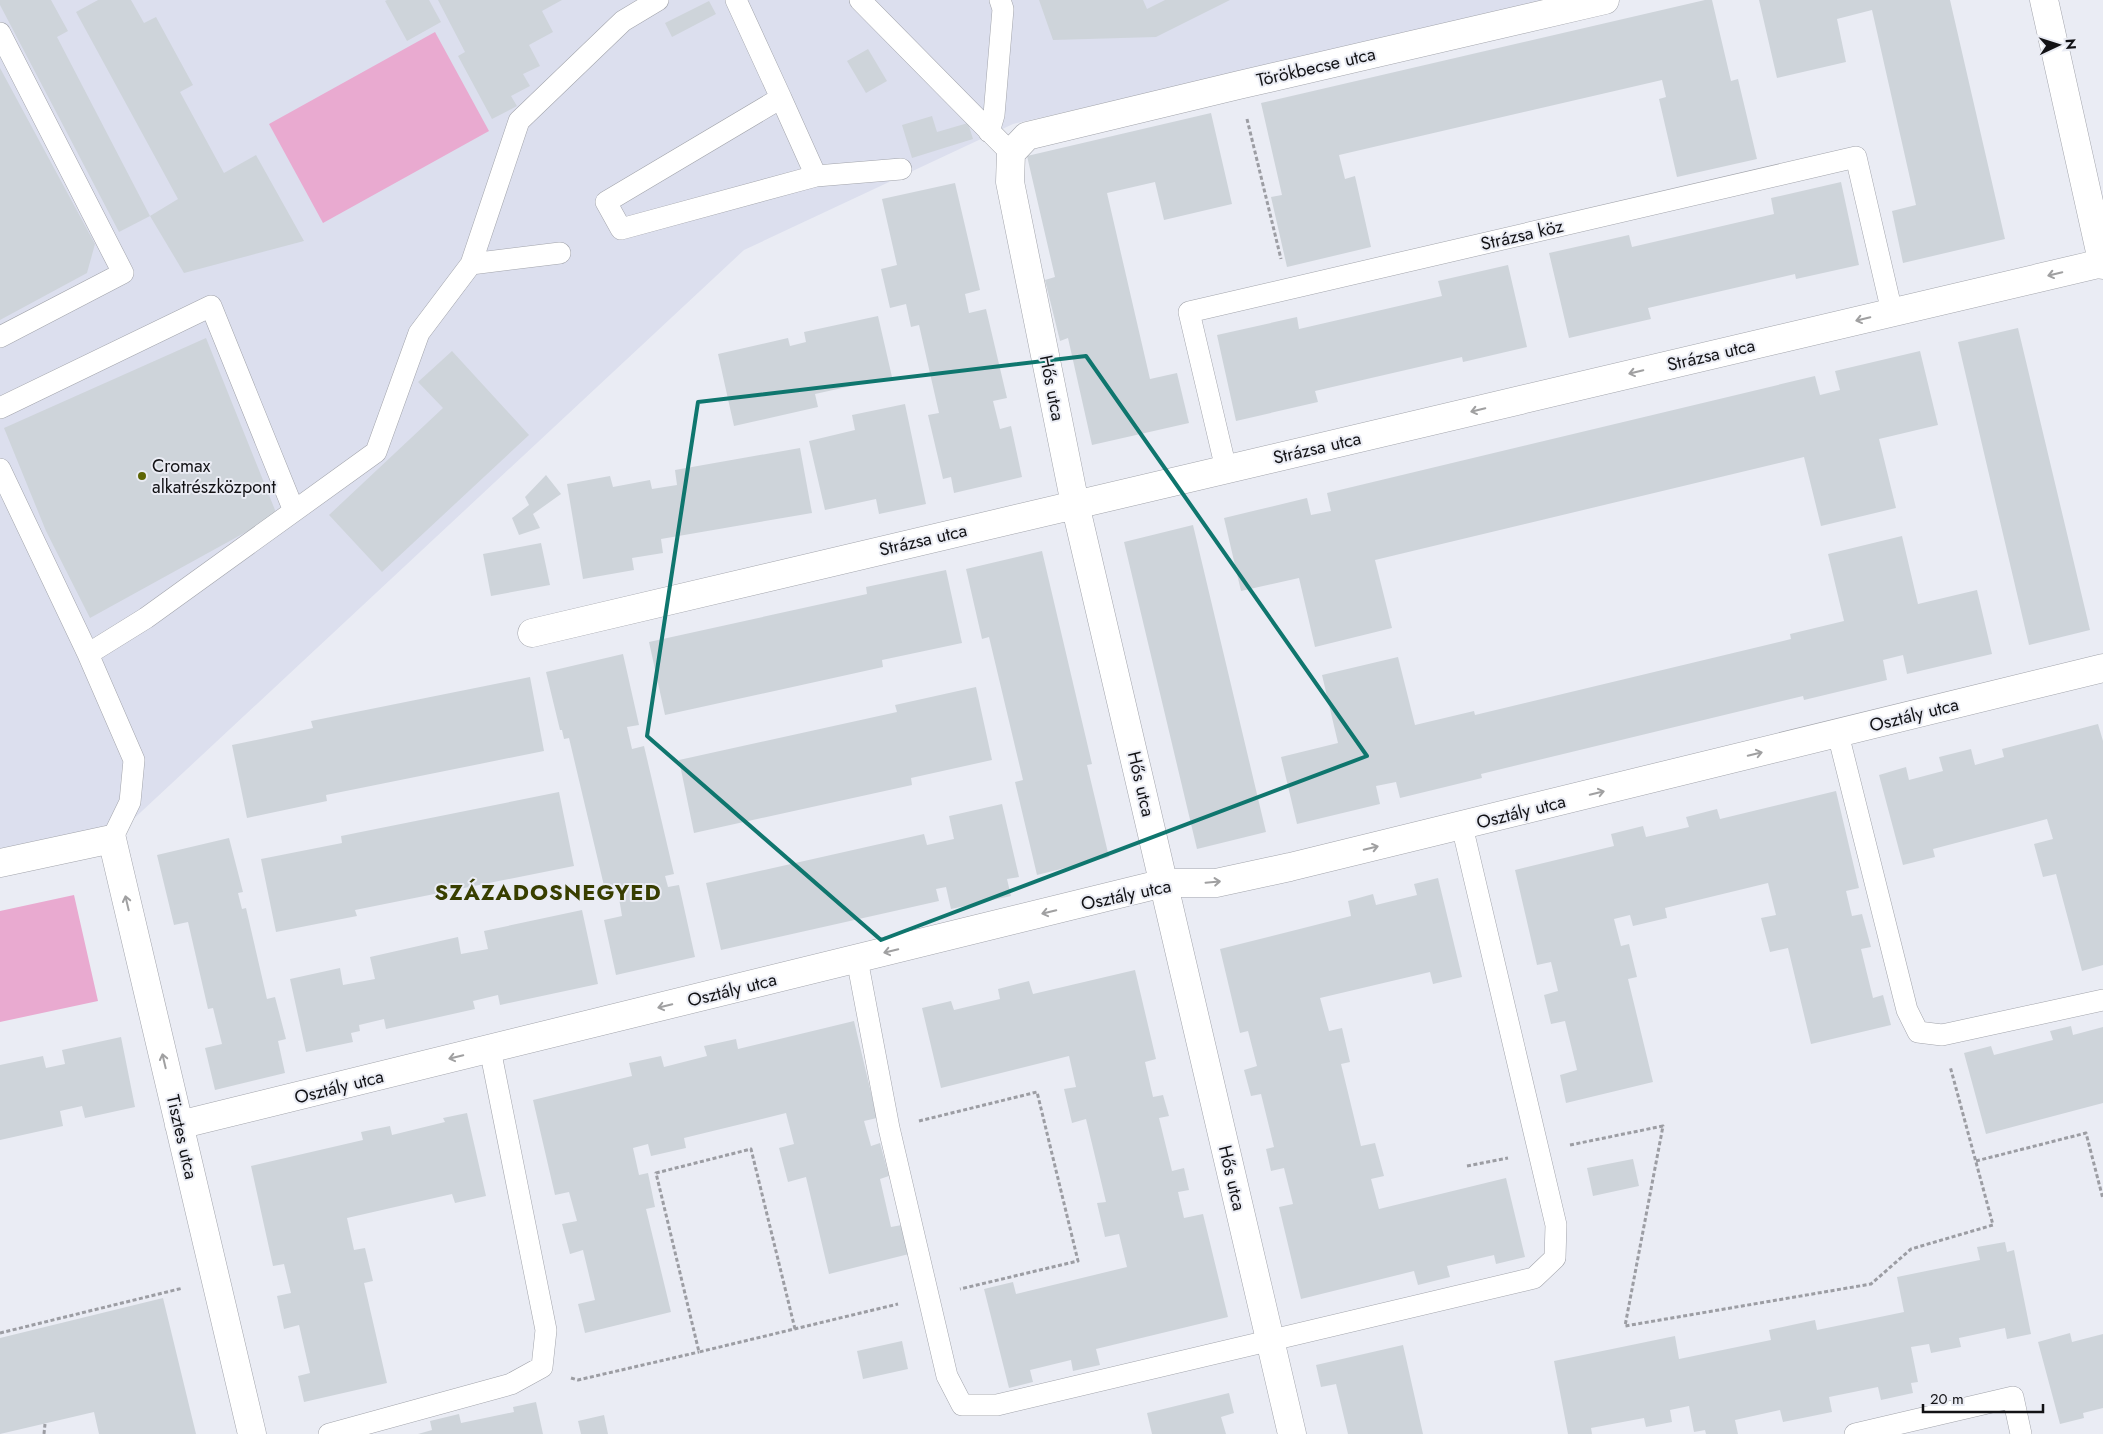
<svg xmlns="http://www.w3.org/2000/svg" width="2103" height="1434" viewBox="0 0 2103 1434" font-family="Jost,sans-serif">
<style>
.built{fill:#dcdfee}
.green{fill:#e9aad0}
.building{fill:#ced4da}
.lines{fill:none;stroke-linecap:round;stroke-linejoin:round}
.service-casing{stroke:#a2a4ab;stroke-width:22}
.minor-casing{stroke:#a2a4ab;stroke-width:29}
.path{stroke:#9c9da3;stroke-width:3;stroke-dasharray:4 2.5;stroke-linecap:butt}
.service{stroke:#fff;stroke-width:21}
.minor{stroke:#fff;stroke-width:28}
.oneway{stroke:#a0a0a1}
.marked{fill:none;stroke:#0f766e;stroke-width:4;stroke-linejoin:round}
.poi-dot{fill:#5d6505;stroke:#eaecf4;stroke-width:2}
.labels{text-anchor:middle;stroke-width:4;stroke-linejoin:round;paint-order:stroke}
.street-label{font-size:18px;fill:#121215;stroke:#eaecf4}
.poi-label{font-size:18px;fill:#121215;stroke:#eaecf4;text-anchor:start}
.district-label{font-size:22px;font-weight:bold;letter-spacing:1px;fill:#383e00;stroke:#eaecf4}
</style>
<rect width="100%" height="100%" fill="#eaecf4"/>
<path class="built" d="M0 0H1555L1013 124 744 250 112 839 0 863Z"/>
<path class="green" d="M435 32 489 131 323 223 269 124Z
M74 895 98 1001 0 1022V911Z"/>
<path class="building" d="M0 0H51L68 31 57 37 150 216 178 199 76 12 98 0H131L144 23 156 17 193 85 180 92 224 173 256 155 304 241 184 273 150 216 119 232 0 5Z
M387 0H429L441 22 407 41 385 1Z
M438 0H562L542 11 553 32 529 45 540 66 523 74 530 86 511 96 517 106 492 119 458 56 465 52Z
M1039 0H1143L1147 9 1165 0H1230L1156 37 1053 40Z
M1705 0H1712L1731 81 1738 79 1757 159 1677 177 1659 99 1666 97 1662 80 1339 155 1345 179 1355 176 1371 247 1287 267 1271 197 1282 195 1261 103Z
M1759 0H1950L2005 239 1903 263 1892 211 1916 205 1872 10 1837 19 1846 62 1777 78Z
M709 1 716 14 672 37 665 23Z
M868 49 887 81 866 93 847 61Z
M0 68 95 244 87 273 0 320Z
M1211 113 1232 204 1164 220 1155 182 1107 193 1150 379 1177 373 1189 423 1092 445 1068 338 1060 341 1045 280 1055 277 1027 156Z
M932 116 937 132 968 123 973 139 912 158 902 125Z
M1841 182 1859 265 1796 279 1795 274 1648 308 1651 319 1569 338 1549 253 1629 235 1632 247 1774 214 1771 198Z
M955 183 980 290 965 294 969 313 986 309 1007 398 993 401 1000 429 1011 426 1022 477 954 493 951 477 943 479 928 415 939 413 919 325 911 327 906 304 890 308 881 269 897 265 882 199Z
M1508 265 1527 347 1463 362 1462 357 1315 391 1318 402 1236 421 1217 335 1297 317 1299 329 1442 296 1438 281Z
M878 316 892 377 815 394 818 407 734 426 718 354 788 338 790 346 806 342 804 332Z
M2018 328 2090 630 2029 645 1958 342Z
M206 338 277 515 90 618 46 531 4 428Z
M452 351 529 435 382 572 329 515 443 408 418 382Z
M1920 351 1938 425 1879 439 1896 508 1821 526 1804 457 1375 560 1392 628 1315 647 1299 578 1241 591 1224 518 1307 498 1311 515 1331 511 1327 493 1815 376 1820 395 1840 390 1835 371Z
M905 404 926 504 879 514 876 499 825 510 809 441 855 430 852 415Z
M800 448 812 513 661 539 663 553 632 558 634 570 583 579 567 484 610 476 613 487 650 480 652 489 677 485 675 470Z
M546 475 561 494 533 514 540 528 519 535 512 518 529 505 525 497Z
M1193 525 1266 832 1197 849 1124 542Z
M1902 536 1918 604 1977 590 1992 654 1907 674 1903 655 1883 660 1887 680 1804 700 1803 696 1481 774 1482 778 1400 798 1396 782 1376 786 1380 804 1297 824 1281 757 1338 743 1322 675 1398 657 1415 725 1474 711 1475 715 1791 639 1790 634 1844 621 1828 554Z
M541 543 550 585 491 596 483 554Z
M1042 551 1092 764 1087 765 1109 857 1037 875 1015 782 1023 780 989 637 982 639 966 569Z
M946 570 962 643 882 660 883 667 665 715 649 642 867 594 866 587Z
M623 654 639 725 627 727 632 749 644 746 674 874 665 876 668 887 679 885 695 957 616 975 604 920 622 916 620 904 616 887 605 890 569 738 564 739 562 730H560L546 672Z
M530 677 544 751 326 795 327 801 247 818 232 745 313 728 311 721Z
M976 687 992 760 911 778 912 785 694 833 679 760 897 712 895 705Z
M2098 724 2103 741V965L2082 971 2056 874 2043 877 2034 844 2053 839 2047 819 1933 849 1935 857 1903 865 1879 775 1906 767 1909 780 1943 771 1939 757 1971 749 1975 765 2004 757 2002 749Z
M1836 791 1859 888 1846 891 1852 916 1862 914 1871 947 1861 949 1873 998 1883 995 1891 1025 1811 1044 1788 948 1770 952 1761 918 1776 915 1768 883 1665 908 1667 918 1633 926 1630 915 1614 919 1621 946 1629 944 1637 977 1628 979 1653 1082 1566 1103 1560 1075 1577 1070 1565 1021 1551 1024 1544 995 1558 991 1551 962 1537 965 1515 870 1614 846 1611 834 1643 826 1646 837 1689 827 1686 817 1717 809 1720 819Z
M559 792 574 866 355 910 357 916 276 932 261 859 342 843 341 836Z
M1002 804 1019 877 1007 879 1011 896 951 909 946 887 936 889 939 901 721 950 706 883 924 834 927 845 954 839 949 816Z
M229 838 243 892 238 893 242 909 246 908 267 999 275 997 286 1039 278 1041 285 1073 215 1090 205 1048 222 1044 213 1008 208 1009 188 922 174 925 157 855Z
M1438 878 1462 977 1433 984 1430 972 1320 998 1329 1031 1342 1028 1350 1062 1341 1064 1361 1146 1375 1143 1384 1176 1371 1179 1379 1209 1506 1178 1525 1257 1496 1264 1494 1255 1447 1266 1450 1277 1418 1285 1414 1271 1301 1299 1279 1207 1293 1204 1284 1168 1271 1171 1266 1149 1274 1147 1261 1094 1251 1096 1244 1070 1257 1066 1248 1031 1240 1033 1220 949 1351 916 1348 901 1373 894 1376 905 1417 895 1414 884Z
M582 910 598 984 500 1005 498 995 473 1001 475 1009 386 1029 384 1019 359 1025 360 1031 351 1033 353 1042 306 1052 290 979 340 968 343 985 375 979 370 957 458 937 461 954 488 949 484 931Z
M1135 970 1156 1059 1145 1062 1153 1097 1163 1095 1169 1116 1159 1118 1172 1171 1184 1168 1189 1190 1178 1192 1184 1218 1203 1214 1228 1317 1096 1349 1100 1365 1073 1371 1071 1360 1030 1370 1033 1382 1009 1388 984 1289 1013 1282 1016 1294 1127 1267 1119 1234 1105 1237 1097 1203 1106 1202 1086 1119 1072 1123 1064 1089 1076 1087 1069 1056 941 1088 922 1008 951 1001 954 1010 1000 999 998 989 1029 981 1033 994Z
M854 1021 877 1118 864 1121 871 1146 880 1143 889 1176 880 1179 891 1227 902 1225 909 1254 829 1274 806 1177 788 1182 779 1148 794 1144 786 1113 684 1138 686 1148 651 1156 648 1144 633 1148 639 1175 648 1173 655 1207 646 1209 671 1312 585 1333 578 1304 595 1300 583 1250 570 1254 562 1224 577 1221 569 1192 555 1195 533 1100 632 1076 629 1063 661 1056 664 1067 707 1056 704 1046 736 1039 738 1049Z
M2071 1026 2073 1035 2103 1027V1103L1986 1134 1964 1053 1991 1046 1994 1055 2053 1040 2050 1031Z
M121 1037 135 1107 85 1118 82 1106 60 1111 63 1126 0 1140V1065L43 1056 46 1068 65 1064 62 1050Z
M467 1113 486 1196 455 1203 452 1194 347 1218 354 1250 365 1248 373 1281 364 1283 387 1383 304 1402 298 1376 310 1373 299 1325 284 1329 277 1296 291 1293 284 1264 273 1266 251 1166 363 1140 361 1132 390 1126 392 1135 445 1122 443 1118Z
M1633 1159 1639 1186 1593 1196 1587 1168Z
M2005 1242 2007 1252 2014 1250 2031 1334 2007 1339 2005 1328 1959 1338 1961 1347 1931 1353 1929 1344 1911 1347 1918 1382 1911 1383 1913 1393 1881 1400 1878 1387 1829 1397 1832 1412 1783 1422 1780 1410 1735 1420 1738 1434H1706L1705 1430 1694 1432 1689 1406 1670 1410 1672 1422 1646 1427 1644 1418 1591 1428 1592 1434H1568L1554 1361 1675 1336 1679 1359 1771 1340 1769 1330 1815 1320 1817 1330 1904 1312 1897 1277 1980 1260 1977 1247Z
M163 1298 196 1434H99L94 1412 0 1434V1338Z
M2070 1333 2072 1342 2103 1334V1408L2083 1413 2084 1418 2060 1424 2038 1342Z
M902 1341 908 1369 863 1379 857 1351Z
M1403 1345 1423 1434H1348L1336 1384 1321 1387 1316 1365Z
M1229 1393 1234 1413 1221 1417 1226 1434H1152L1147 1413Z
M536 1402 543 1434H418L432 1430 430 1421 459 1414 461 1423 514 1412 513 1407Z
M604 1415 608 1434H581L578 1421Z"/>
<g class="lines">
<g class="service-casing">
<path id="service" d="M736 0 781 98 606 202 621 229 816 176
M860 0 1011 153
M0 33 123 273 0 337
M781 98 816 176 901 169
M989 132 994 115 1003 9 1000 0
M471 264 519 121 623 21 658 0
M0 408 211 306 294 511
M0 469 88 654
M1226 469 1189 312 1856 157 1892 312
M1838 734 1907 1010 1918 1032 1942 1035 2103 1000
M112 839 130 802 134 760 88 654 146 618 376 452 419 333 471 264 560 253
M857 959 889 1128 947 1376 962 1405H997L1534 1278 1555 1258 1556 1225 1462 826
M329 1434 511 1384 542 1367 546 1330 490 1049
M1855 1434 2013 1397 2021 1434"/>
</g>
<g class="minor-casing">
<path id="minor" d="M2044 0 2103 265
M532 633 2102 263
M0 863 112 839 252 1434
M179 1125 1164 883H1216L1290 867 2103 668
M1292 1434 1075 504 1010 182 1011 153 1027 136 1239 85 1605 0"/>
</g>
<path class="path" d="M1247 119 1281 259
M919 1121 1037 1092 1078 1261 960 1289
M1570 1145 1663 1126 1625 1326 1871 1284 1911 1249 1993 1225 1950 1066
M1976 1161 2086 1133 2103 1199
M1467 1166 1508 1158
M795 1329 751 1149 656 1173 699 1352 898 1304
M0 1333 183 1288
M571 1378 578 1380 699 1352
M44 1434 45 1424"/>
<use href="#service" class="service"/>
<use href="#minor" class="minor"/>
</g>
<defs><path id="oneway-shaft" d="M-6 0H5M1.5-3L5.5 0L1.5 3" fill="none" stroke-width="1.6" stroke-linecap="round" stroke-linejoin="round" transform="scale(1.25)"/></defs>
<g class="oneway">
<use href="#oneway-shaft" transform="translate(2055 274) rotate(167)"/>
<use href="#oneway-shaft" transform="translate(1863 319) rotate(167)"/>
<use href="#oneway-shaft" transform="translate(1636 372) rotate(167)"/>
<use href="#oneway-shaft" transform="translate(1478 410) rotate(167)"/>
<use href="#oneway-shaft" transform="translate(1755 754) rotate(-14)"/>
<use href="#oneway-shaft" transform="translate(1597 793) rotate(-14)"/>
<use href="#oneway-shaft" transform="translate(1371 848) rotate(-13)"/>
<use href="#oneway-shaft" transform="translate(1213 882) rotate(-5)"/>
<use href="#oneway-shaft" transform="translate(127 903) rotate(-103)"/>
<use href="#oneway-shaft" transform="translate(1049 912) rotate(166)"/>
<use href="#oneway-shaft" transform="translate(891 951) rotate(166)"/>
<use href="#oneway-shaft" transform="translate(665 1006) rotate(166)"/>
<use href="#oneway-shaft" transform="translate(456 1057) rotate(166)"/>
<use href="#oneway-shaft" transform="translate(164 1061) rotate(-103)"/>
</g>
<path class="marked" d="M1086 356 1367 756 881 940 647 736 698 402Z"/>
<circle class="poi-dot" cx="142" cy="476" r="5"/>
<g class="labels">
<g class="street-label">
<text transform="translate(1316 67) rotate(-13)" y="6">Törökbecse utca</text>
<text transform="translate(1522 235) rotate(-13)" y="6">Strázsa köz</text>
<text transform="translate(1711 355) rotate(-13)" y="6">Strázsa utca</text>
<text transform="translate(1052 388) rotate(79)" y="6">Hős utca</text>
<text transform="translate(1317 448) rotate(-13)" y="6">Strázsa utca</text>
<text transform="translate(923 540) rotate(-13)" y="6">Strázsa utca</text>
<text transform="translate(1914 715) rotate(-14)" y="6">Osztály utca</text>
<text transform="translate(1141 784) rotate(77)" y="6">Hős utca</text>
<text transform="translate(1521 812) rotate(-14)" y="6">Osztály utca</text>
<text transform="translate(1126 895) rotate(-12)" y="6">Osztály utca</text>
<text transform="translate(732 990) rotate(-14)" y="6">Osztály utca</text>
<text transform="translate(339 1087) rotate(-14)" y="6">Osztály utca</text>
<text transform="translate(182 1137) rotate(77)" y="6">Tisztes utca</text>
<text transform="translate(1232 1178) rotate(77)" y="6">Hős utca</text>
</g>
<g class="poi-label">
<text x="152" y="472">Cromax<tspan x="152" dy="21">alkatrészközpont</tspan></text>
</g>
<g class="district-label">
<text x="548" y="900">SZÁZADOSNEGYED</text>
</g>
</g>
<g transform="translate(2058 45) rotate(86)" stroke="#eaecf4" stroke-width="4" paint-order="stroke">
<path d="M0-4L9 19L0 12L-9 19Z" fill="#121215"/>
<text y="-8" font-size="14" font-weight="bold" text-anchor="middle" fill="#121215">N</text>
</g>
<path d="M1923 1404v8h120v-8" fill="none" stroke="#121215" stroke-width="2.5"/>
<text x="1930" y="1404" font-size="15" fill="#121215" stroke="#eaecf4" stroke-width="4" paint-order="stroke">20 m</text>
</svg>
